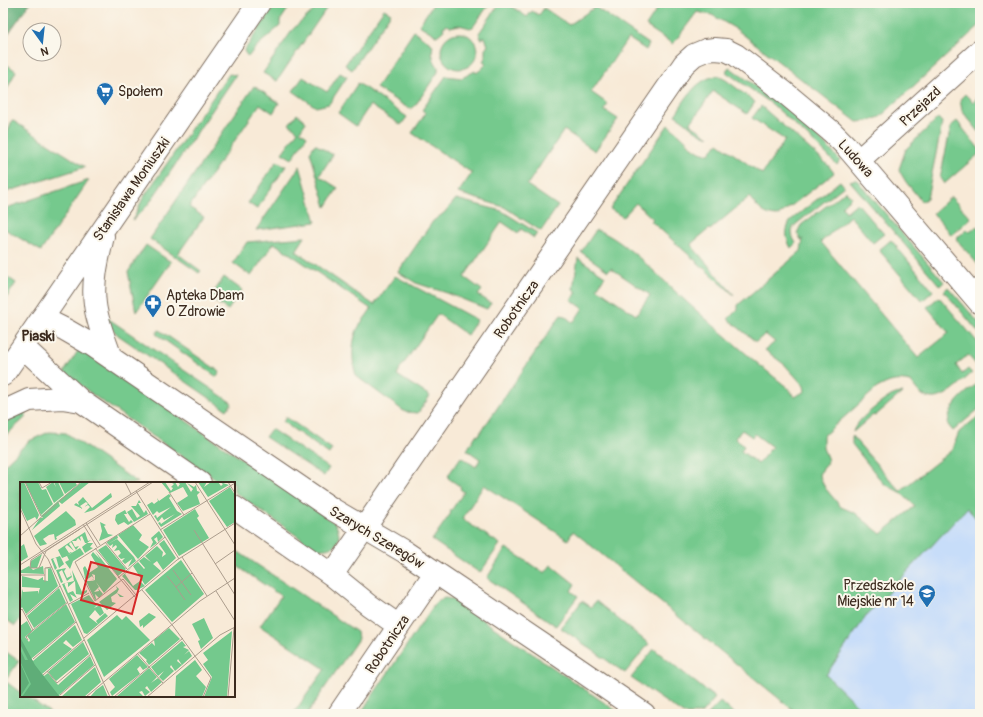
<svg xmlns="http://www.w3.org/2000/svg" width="983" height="717" viewBox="0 0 983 717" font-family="Pangolin,sans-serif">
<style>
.built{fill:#c7ddf9}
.green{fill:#74c98d;stroke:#587a56;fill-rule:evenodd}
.forest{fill:#5fad78;stroke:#4d6c4b}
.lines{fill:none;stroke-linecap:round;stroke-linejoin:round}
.minor-casing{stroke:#7d6d5f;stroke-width:24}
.minor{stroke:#fff;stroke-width:22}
.labels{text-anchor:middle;stroke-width:4;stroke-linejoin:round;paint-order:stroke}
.poi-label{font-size:14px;fill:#3b2a1e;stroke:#fbf7ec;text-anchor:start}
.street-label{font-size:14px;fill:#3b2a1e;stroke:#fbf7ec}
.neighbourhood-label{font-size:15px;font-weight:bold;fill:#3b2a1e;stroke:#fbf7ec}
.inset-road{fill:none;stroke:#ac9d8d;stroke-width:1}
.view{fill:#d62828;fill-opacity:0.15;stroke:#d62828;stroke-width:2}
.inset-edge{fill:none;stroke:#3b2a1e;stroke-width:2}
</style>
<rect width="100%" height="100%" fill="#fbf7ec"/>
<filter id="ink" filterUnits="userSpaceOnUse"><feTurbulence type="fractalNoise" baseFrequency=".025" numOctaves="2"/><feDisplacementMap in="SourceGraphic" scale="8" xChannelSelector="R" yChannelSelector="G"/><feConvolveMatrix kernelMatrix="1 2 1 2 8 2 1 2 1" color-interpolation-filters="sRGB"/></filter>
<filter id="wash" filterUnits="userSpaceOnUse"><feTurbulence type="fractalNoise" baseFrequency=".012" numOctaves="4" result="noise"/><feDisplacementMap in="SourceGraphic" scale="16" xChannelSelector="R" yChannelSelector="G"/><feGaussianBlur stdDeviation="0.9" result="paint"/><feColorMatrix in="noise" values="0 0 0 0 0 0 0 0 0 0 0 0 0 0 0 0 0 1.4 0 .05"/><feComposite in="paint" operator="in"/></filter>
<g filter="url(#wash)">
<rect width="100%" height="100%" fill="#f8ead7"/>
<path class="built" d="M967 508 980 523V714H866L826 675 867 615Z"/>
<path class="green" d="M279 3H292L280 21V26L256 47 248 57 244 51 270 12Z
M322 3H330L277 81 263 73 293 29Z
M434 3H490L473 27 470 28 459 25 450 27 448 25 443 27 444 30 437 36 419 25Z
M500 3H507L527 17 532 11 539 15 544 8 569 25 595 7 649 44 646 50 628 38 591 92 608 104 604 110 618 119 595 151 564 130 527 185 558 206 541 231 504 207 458 193 472 173 412 133 426 113 422 110 446 76 462 78 475 71 476 73 482 69 486 63 483 61 485 58V48L488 46 485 37 481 39 479 33Z
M661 3H980V25L880 117 868 121 857 122 736 29 712 15 697 12 673 44 646 26Z
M384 9 391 13 352 70 345 65Z
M414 31 433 45 432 52 434 61 438 67V72L415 106 411 109 408 108 376 88Z
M441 51a18 18 0 1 1 36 0a18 18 0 1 1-36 0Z
M3 62 16 71 3 97Z
M729 67 778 102 819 138 840 160 837 165 817 145 772 104 726 72Z
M340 73 347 77 329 104 316 107 293 91 303 77 327 92Z
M229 74 236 75 148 205 133 220 143 198Z
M718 76 726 80 755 102 747 114 713 91 690 124 709 137C693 132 689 123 675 115 686 99 696 78 718 76Z
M358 83 407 117 401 125 370 105 356 126 338 113Z
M254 86 279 103 273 113 260 104 189 207 204 217 178 254 201 271 199 273 150 239Z
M965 94 973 102 977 98 980 101V133L962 111 960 99Z
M761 106 828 165 834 173 778 216C763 216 758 207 749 197L710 230 709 229 692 243 691 245 734 295 651 221 653 219 636 203 623 217 610 209 668 125C671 128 675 130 678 133 688 141 695 154 709 154L718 143 762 174 785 140 752 118Z
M297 114 306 122 300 131 307 136 292 159 282 153 298 131 289 124Z
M938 118 942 122 941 129 927 198 922 202 906 182 900 172 899 169 906 149Z
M12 120 85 167 3 193V146Z
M957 121 980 150V153L944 184 940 178 951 126Z
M315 144 333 155 319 176 338 188 326 207 310 152Z
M277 161 286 166 257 209 248 203Z
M300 166 316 222 256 230Z
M856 179 944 282 940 286 850 181Z
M89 180 41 251 3 228V209Z
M840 181 844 186 795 225C790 231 792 237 796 243L791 248C785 237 785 230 791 220Z
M846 191 851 197 842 206 846 212 857 203 884 234 873 243 850 216 821 242 918 358 949 333 927 307 939 297 980 345V366L978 367 968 355 956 365 962 374 968 369 972 373C960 383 942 405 924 396 918 393 915 387 911 382 896 379 890 381 877 388L823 436V448L828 460 827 464 819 474 825 488 841 507 855 513 881 534 915 506 901 493 883 483 852 444V436L900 491 952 450 959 432 980 415V523L967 508 867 615 826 675 866 714H798L573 531 568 540 484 485 462 519 500 544 480 573 432 540 451 513 450 512 464 492 460 489 461 487 448 478 449 474 461 457 476 467 480 459 467 450 476 435 478 436 560 316 561 315 565 316 573 323 583 308 571 300 577 292 573 289 578 258 605 276 597 288 636 315 650 295 611 268 608 271 581 252 596 230C620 236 660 277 679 295 715 327 751 359 788 388L795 397 805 391 804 386 785 365 765 350 775 342 765 334 756 342 728 319 738 309V305L801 251 803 239 801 240 797 233 801 225ZM742 430 752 437 755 434 772 447 758 464 741 451 744 446 735 438Z
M951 197 971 218 951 235 933 213Z
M456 199 502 211 537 233 534 238 521 229 518 233 502 222 464 277 482 290 478 295 491 303 487 309 447 293 416 283 398 272 433 221 444 213Z
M977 226 980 229V267L956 239 967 229 970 232Z
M305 237 296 251 374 305 395 276 477 320 467 335 438 314 400 369 397 375 430 396 418 413 405 412 356 376C352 361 351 345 357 330 360 323 367 316 371 309L274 243 251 276 233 263 247 242Z
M891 240 933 291 922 301 879 250Z
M146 245 171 262 136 312 128 272Z
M3 274 16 283 3 303Z
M224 277 242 290 228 310 210 298Z
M948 287 980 324V334L944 291Z
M103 315 232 403 227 410 118 335 110 327Z
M159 330 220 372 217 377 156 334Z
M80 348 335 523C345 542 335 551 316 549L234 492V483H221L93 395 64 372Z
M980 381V408L953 431 948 425C949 403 965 394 980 381Z
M903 392 875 416 873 415 853 432C855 421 881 402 891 396 895 394 899 393 903 392Z
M25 411 26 417 3 438V426L8 420Z
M286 417 332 449 329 454 283 422Z
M271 429 329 468 324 476 265 437Z
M49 432 66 433 138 483H21V618L15 626 3 617V466L29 441Z
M506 548 545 573 551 565 575 584 571 591 578 596 556 626 487 578Z
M234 549 357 632 358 639 307 714H293L325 669 260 626 281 596 234 564Z
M445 598 452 599 621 714H360L436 602 439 600Z
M582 601 591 607 596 601 649 644 625 673 561 628Z
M654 649 715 698 701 714H683L631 678Z
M3 650 19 661 5 681 21 693V696H26L52 714H3Z
M720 702 735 714H708Z"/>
<path class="forest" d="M3 3H30L6 37 3 35Z"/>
</g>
<g filter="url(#ink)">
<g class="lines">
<g class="minor-casing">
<path id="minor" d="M859 160 980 51
M103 236C98 258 92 281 95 304 97 322 105 340 111 358
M42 318 66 330 92 345 332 509 405 552 558 655 644 714
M23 347 81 401 200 483
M3 375 259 3
M3 412 29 400 62 398 81 401
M234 507 332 575 369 605 399 626
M332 575 684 64 694 55 706 50 715 49 726 50 736 55 784 92 832 132 846 146 980 303
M339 714 435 573"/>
</g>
<use href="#minor" class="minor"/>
</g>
</g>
<defs>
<g id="supermarket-pin" transform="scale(0.9)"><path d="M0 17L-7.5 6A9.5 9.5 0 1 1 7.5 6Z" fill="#1f6fb2" stroke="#fbf7ec"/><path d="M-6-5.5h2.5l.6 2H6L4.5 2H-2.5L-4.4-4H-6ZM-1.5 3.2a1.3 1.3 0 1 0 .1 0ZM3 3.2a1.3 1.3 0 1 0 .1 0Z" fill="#fff"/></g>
<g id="pharmacy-pin" transform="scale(0.9)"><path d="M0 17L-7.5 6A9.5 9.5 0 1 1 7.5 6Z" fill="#1f6fb2" stroke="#fbf7ec"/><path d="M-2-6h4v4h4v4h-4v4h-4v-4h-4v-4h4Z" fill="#fff"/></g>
<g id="school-pin" transform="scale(0.9)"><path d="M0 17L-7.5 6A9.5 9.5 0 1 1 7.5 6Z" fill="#1f6fb2" stroke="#fbf7ec"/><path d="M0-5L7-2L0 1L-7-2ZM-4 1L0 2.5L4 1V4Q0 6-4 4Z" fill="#fff"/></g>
</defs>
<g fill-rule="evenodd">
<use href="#supermarket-pin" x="105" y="91"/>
<use href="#pharmacy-pin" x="153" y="303"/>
<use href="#school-pin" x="927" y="593"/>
</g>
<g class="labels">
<g class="poi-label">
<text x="118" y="96">Społem</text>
<text x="166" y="300">Apteka Dbam<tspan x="166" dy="16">O Zdrowie</tspan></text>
<text x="914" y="590" text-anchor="end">Przedszkole<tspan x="914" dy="16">Miejskie nr 14</tspan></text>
</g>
<g class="street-label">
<text transform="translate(920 106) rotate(-43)" y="5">Przejazd</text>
<text transform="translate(856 158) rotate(48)" y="5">Ludowa</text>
<text transform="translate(131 189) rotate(-55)" y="5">Stanisława Moniuszki</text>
<text transform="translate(516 309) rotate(-55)" y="5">Robotnicza</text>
<text transform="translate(377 537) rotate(31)" y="5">Szarych Szeregów</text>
<text transform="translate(387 644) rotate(-56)" y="5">Robotnicza</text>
</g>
<g class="neighbourhood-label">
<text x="38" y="341">Piaski</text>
</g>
</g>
<g transform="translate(20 482)">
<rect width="215" height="215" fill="#f8ead7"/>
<path d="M0 0H4L19 33 17 38 15 35 7 39 0 24ZM5 0H18L22 8 26 7 31 18 33 22 21 33ZM33 0 36 5 34 0H38L44 13 34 21 26 5ZM39 0H55L57 3 45 12ZM62 0H70L42 22 38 19ZM141 0H145L151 9 153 6 151 5 154 2 150 0H155L158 5 160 2 157 0H165L171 10 173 7 167 1 174 5 176 3 177 9 180 10 177 13 180 22 163 29 157 21 168 14 163 5 150 11ZM178 0H187L184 5 191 0H198L201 4 203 2 200 0 209 3 188 15ZM210 5 215 13V40L207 45 189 19ZM91 11 92 15 74 28 64 31 70 25 68 23 64 25 68 22 66 20 60 24 63 27 54 23 56 21 59 23 58 20 63 15 72 26ZM149 12 151 14 149 16 157 29 162 32 141 45 138 41 140 40 141 42 155 32 144 38 142 35 138 40 134 34 136 33 137 36 151 25 139 31 137 29 133 33 127 23 132 20 134 22 138 19 137 16 139 19ZM119 18 121 21H118L124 31 126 28 128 32 114 40 107 30 112 27 117 36 120 34 111 24H116ZM38 19 40 24 12 48 20 36H23L21 34ZM175 27 179 34 177 36 189 56 159 74 143 48ZM105 28 107 32H104L109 40 111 38 113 40 108 43 104 40 98 43 95 38 96 33ZM46 29 55 38 56 43 36 55 37 57 35 58 34 52 29 53 23 57 27 62 20 64 14 54ZM80 40 86 43 84 44 88 52 93 53 79 59 82 49ZM113 43 122 53 119 58 129 65 118 77 98 53ZM139 49 143 55 138 60 137 55 134 57 137 61 130 66 133 60 131 56ZM65 50 68 59 71 58 67 61H73L70 65 73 66 65 71 62 65 67 61H65L62 54 60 55 61 59 58 56 56 59H52L55 65 59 64 56 68 51 60 49 62 54 69 47 63 45 65 49 71 51 70H52L48 73 60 66 64 72 53 79 50 87 45 80 49 78 47 74 42 76 38 68ZM97 53 98 56 88 62 97 57 114 75 116 79 108 85 112 77 105 82 102 79 105 76 101 77 98 74 101 71 99 68 94 69 97 65 96 63 92 66 93 62 90 64 87 61V60ZM144 58 156 76 143 88 137 79 133 82 141 89 125 103 113 84 118 80 124 87 125 86 119 79 124 75 131 80 125 74 131 69 137 76 131 69 137 64 143 70 142 75 146 72 139 62ZM4 62 8 75 0 80V65ZM86 63 106 87 98 94 78 68ZM75 69 97 97 84 111 76 100 79 105 74 110 79 109 78 106 83 112 79 116 75 112 76 117 79 116 75 118 66 99H72L75 98V93L72 92 74 97 73 98 70 99 74 97 72 94 66 98 60 89 65 96 63 86 65 84 69 91 78 85 71 73 73 70 80 77ZM22 72 17 86H10L11 79ZM40 74 46 86 45 88 44 89 47 96 51 94 50 90 52 95 47 99 42 88 39 90 43 100 41 101 36 88 46 86 44 82 39 86 36 75 33 77 37 86 35 88 31 77ZM161 78 184 112 152 140 125 108ZM9 84 13 88 23 84 24 92 1 91 0 89ZM112 85 105 92 113 104 120 99 125 104 117 108H115L102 94ZM31 86 38 104 6 132 2 125 0 128 2 107 3 110 18 109V112L20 106 2 105V94L18 98 23 95V98L28 99V87H25ZM52 88 62 110 67 108V110L63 113 56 112 55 99 48 105V101H44L48 111 53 109 57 116 50 112 53 118 50 120 42 102 54 99ZM96 104 99 107 97 111 104 115H100L97 111 91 115 92 120 96 121 87 128 79 120 97 107ZM39 106 46 121 14 146 7 134ZM69 113 75 121H79L74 126 80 123 84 131 80 134 75 128 69 135 78 142 76 139 85 131 88 134 67 152 64 151 51 122ZM46 122 55 140 11 177 13 179 55 143 62 158 53 165 46 158 43 161 52 167 22 192 24 194 28 191 38 203 70 174 74 183 39 213 41 215 75 185 81 200 64 215H0V144L7 139 12 149 5 155 9 160 10 158 7 154ZM129 131 136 135 123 146V143L120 145 119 139ZM97 133 102 138 106 134 130 158 84 195 67 158ZM184 136 193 156 181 167 178 159 180 158 172 142ZM149 146 160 157 129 183 126 179 127 178 119 171 133 160 132 161 135 164 134 158ZM212 149 207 215H184L192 195 183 182 188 178 183 171ZM162 159 166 164 163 165 169 168 164 173 169 169 172 174 162 183 158 177 157 179 162 183 155 189 151 183 150 185 154 189 143 199 139 195 144 189 138 194 131 185ZM63 160 69 172 36 199 28 190ZM117 173 128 185 123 188 120 184 117 187 120 192 92 214 90 210 95 205 89 197ZM175 178 182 188 176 194 186 205 182 215H155L156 194ZM129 186 137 195 131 201 138 196 142 200 131 210 127 204 125 206 130 210 125 214 122 209 119 210 124 215H96ZM83 203 88 215H70L76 208Z" fill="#74c98d"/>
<path d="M0 155 15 183 40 215H2L11 202 0 179V167L5 178H8L0 162ZM0 180 9 201 0 215Z" fill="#5fad78"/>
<path class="inset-road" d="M5 0 21 34M19 0 22 6 32 0M105 0 111 12M175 0 215 63M208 0 215 11M116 9 159 77M149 10 164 33M0 26 16 62 28 77 90 215M66 41 80 63M63 42 77 65M60 47 11 78 10 86H19L26 69 80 34 133 0M140 48 215 1M174 48 215 113M0 54 61 0M85 60 107 87M75 66 115 115M162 75 187 114M195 82 215 68M0 83 130 0M153 88 171 113M1 93H25V100M25 93V86L32 85M147 94 156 105M98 96 145 55M103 97 75 119 55 80 130 32M103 97 116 113M122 108 153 144 191 196 183 215M196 109 215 139M0 118V92M165 118 156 105 172 91M49 122 69 111M0 129 2 127 13 148M5 134 40 104M64 156 157 78 215 41M8 158 6 155 13 148 48 120M117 171 143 201M13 177 56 140M27 189 37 201 71 172M23 193 64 158M40 213 75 183M66 215 180 119 215 96M94 215 163 156M127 215 200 153 215 145M208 215 214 146"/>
<path class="view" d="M71 80 122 94 112 132 61 118Z"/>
<rect width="215" height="215" class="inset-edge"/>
</g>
<rect width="983" height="717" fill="none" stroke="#fbf7ec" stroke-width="16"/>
<g transform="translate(42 42) rotate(165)"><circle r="19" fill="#fbf7ec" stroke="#aea59a"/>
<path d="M0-3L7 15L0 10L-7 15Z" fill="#1f6fb2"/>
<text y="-6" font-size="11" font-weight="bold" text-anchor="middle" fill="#3b2a1e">N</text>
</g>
</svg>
